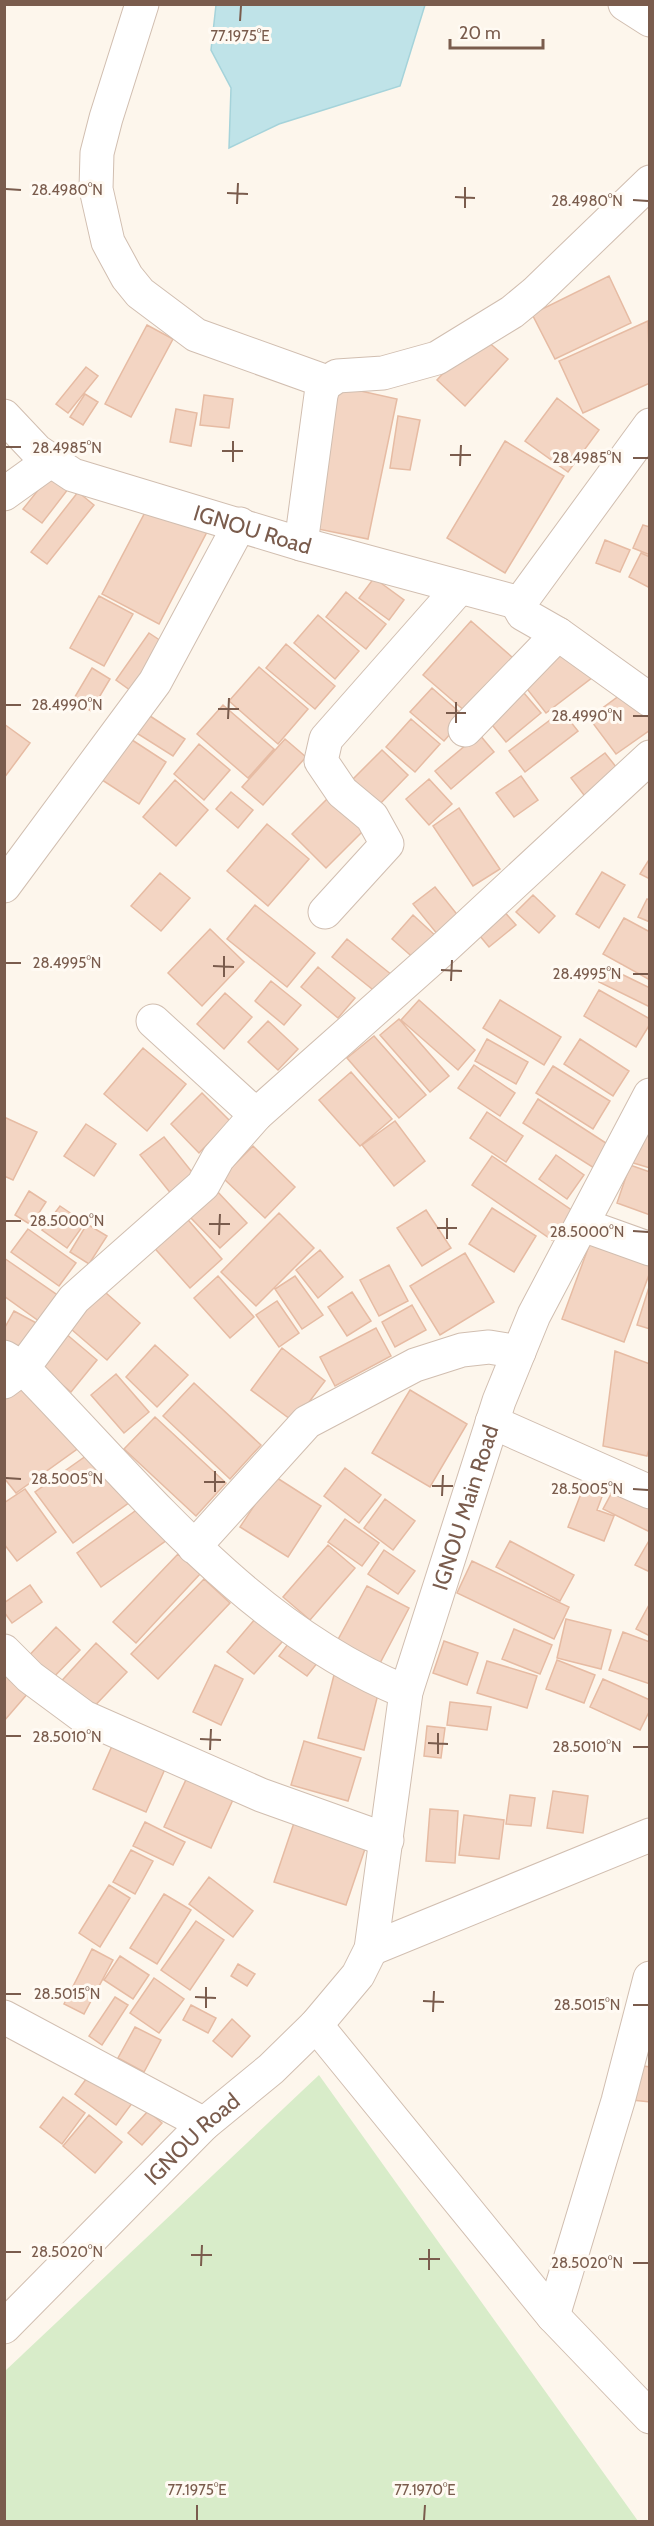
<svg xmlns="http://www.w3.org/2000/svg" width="654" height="2526" viewBox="0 0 654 2526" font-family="Cabin,sans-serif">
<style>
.green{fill:#d8ecc9}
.water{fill:#bfe3e8;stroke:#a5d3da;stroke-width:1.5}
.building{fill:#f3d5c3;stroke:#e6bba3;stroke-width:1.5}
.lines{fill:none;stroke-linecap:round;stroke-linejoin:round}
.minor-casing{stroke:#d1beb0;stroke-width:35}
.minor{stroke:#fff;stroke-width:33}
.ticks{fill:none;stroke:#7a5c4d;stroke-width:2}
.labels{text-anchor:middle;stroke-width:6;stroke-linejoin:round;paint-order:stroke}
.street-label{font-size:22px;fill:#7a5c4d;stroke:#fffaf3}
.ticks-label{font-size:15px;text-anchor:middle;fill:#7a5c4d;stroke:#fffaf3;stroke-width:6;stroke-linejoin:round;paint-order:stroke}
</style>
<rect width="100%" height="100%" fill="#fdf6ec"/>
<path class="green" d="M319 2075 638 2521H5V2371Z"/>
<path class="water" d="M216 5 424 4 425 5 400 86 279 124 229 148 231 88 211 50Z"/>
<path class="building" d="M609 276 631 323 555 359 532 314Z
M648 321 650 383 583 413 559 361Z
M147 325 173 339 131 417 105 404Z
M479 334 508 359 465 406 437 380Z
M86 367 98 376 68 413 56 404Z
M338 386 397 399 368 539 313 528Z
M85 394 98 402 83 425 70 417Z
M204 395 233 399 229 428 200 425Z
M557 398 599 430 568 472 525 441Z
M176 409 197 413 191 446 170 442Z
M398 416 420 420 410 470 390 468Z
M505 441 564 476 505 573 447 538Z
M54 470 72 484 42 523 23 509Z
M78 492 94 505 47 564 31 552Z
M151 501 208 530 159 624 102 594Z
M643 525 650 527V555L633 548Z
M605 540 630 550 620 572 596 563Z
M641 553 650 557V588L629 577Z
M374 578 404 600 389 620 359 598Z
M346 592 386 624 366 649 326 617Z
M99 596 133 614 104 666 70 648Z
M318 615 359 651 335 679 294 643Z
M471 621 513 658 466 712 423 675Z
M149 633 167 645 134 693 116 680Z
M286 644 335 686 315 709 266 668Z
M567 644 593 677 546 713 520 680Z
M259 667 308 709 278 744 229 701Z
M92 668 110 679 91 711 73 700Z
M518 686 541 713 506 742 484 715Z
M432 688 465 717 444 741 410 712Z
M627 690 650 714V730L616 754 589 718Z
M223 705 274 749 248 778 197 734Z
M562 711 578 731 525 772 509 751Z
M147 714 185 739 173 756 135 732Z
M411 719 440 744 415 772 386 747Z
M4 724 30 743 4 778Z
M479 734 494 752 451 789 435 771Z
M126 736 166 762 139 804 99 778Z
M285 739 306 757 263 805 242 787Z
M199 744 230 770 204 800 174 774Z
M382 750 408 775 377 807 350 782Z
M605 753 621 773 587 799 571 778Z
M521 776 538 800 514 817 496 793Z
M429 779 452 804 429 825 406 799Z
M175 780 208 810 176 846 143 817Z
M231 792 253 810 238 828 216 809Z
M331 795 365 829 326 868 292 834Z
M459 808 500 869 473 886 433 826Z
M267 824 309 859 268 906 227 871Z
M650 858V879L640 874Z
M602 872 625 885 599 928 576 914Z
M160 873 190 898 161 931 131 906Z
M435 887 460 918 438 935 413 904Z
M533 895 555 916 539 933 516 912Z
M647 899 650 900V922L638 917Z
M255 905 315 953 287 987 227 939Z
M501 908 516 925 489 947 475 930Z
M413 915 438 938 417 961 392 939Z
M624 918 650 932V980L603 954Z
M210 929 244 962 202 1006 168 973Z
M347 939 397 979 382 997 332 957Z
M318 967 355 998 338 1018 301 987Z
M607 967 650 988V1007L599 982Z
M271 981 301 1005 284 1025 255 1001Z
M599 990 650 1019V1024L636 1047 584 1016Z
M225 993 252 1017 224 1049 197 1024Z
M419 1000 475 1050 458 1070 401 1020Z
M500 1000 561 1037 544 1065 483 1028Z
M399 1019 449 1076 430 1092 380 1035Z
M268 1021 298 1049 278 1070 248 1042Z
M374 1036 426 1095 399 1118 347 1058Z
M487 1039 528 1062 516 1084 475 1061Z
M580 1039 629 1071 613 1096 564 1064Z
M143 1048 186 1084 147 1131 104 1094Z
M474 1065 515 1093 500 1116 458 1088Z
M553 1066 610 1101 593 1129 536 1093Z
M351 1072 392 1119 360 1146 319 1100Z
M202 1093 230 1121 199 1153 171 1124Z
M538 1099 609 1145 594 1168 523 1123Z
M487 1112 523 1136 506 1162 470 1138Z
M4 1117 37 1132 13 1180 4 1176Z
M395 1121 425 1161 394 1186 362 1145Z
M650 1123V1168L630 1162Z
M86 1124 116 1144 94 1176 64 1156Z
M164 1137 200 1182 176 1200 140 1155Z
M253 1146 295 1187 265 1218 222 1177Z
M556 1155 584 1175 567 1199 539 1179Z
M492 1156 573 1211 552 1240 472 1185Z
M630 1165 650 1172V1215L617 1203Z
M215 1189 247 1223 220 1248 188 1215Z
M29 1191 46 1202 31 1225 15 1215Z
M60 1206 85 1223 67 1248 42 1230Z
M492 1208 536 1236 514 1272 469 1244Z
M426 1210 451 1248 422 1266 397 1228Z
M279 1213 314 1248 256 1306 221 1272Z
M183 1214 222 1259 190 1288 150 1243Z
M87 1224 107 1236 89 1264 70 1252Z
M28 1229 76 1263 59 1286 11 1252Z
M593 1235 650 1256V1272L624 1342 562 1319Z
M320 1250 343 1277 318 1298 296 1270Z
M465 1253 494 1302 440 1335 410 1286Z
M4 1258 69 1303 50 1329 4 1296Z
M389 1265 408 1301 379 1316 360 1280Z
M218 1276 254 1317 230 1338 194 1298Z
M295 1276 323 1315 302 1329 275 1289Z
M650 1284V1329L637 1325Z
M97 1285 140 1323 107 1360 64 1323Z
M352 1292 371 1321 347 1336 328 1307Z
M277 1301 299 1333 279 1347 256 1315Z
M412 1305 426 1330 395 1347 382 1322Z
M14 1311 42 1326 21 1364 4 1355V1329Z
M376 1328 391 1356 335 1386 320 1357Z
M65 1333 97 1360 71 1392 38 1365Z
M155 1345 188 1375 157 1407 126 1377Z
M282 1348 325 1381 294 1422 251 1390Z
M615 1351 650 1364V1446L647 1456 603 1446Z
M116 1374 149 1412 124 1433 91 1395Z
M28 1376 80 1447 16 1493 4 1478V1393Z
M194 1383 261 1445 230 1479 163 1416Z
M410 1390 467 1424 430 1487 372 1453Z
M155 1417 226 1483 196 1516 124 1449Z
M93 1451 130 1502 73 1543 35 1492Z
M345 1468 381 1495 359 1523 324 1496Z
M274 1476 321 1506 288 1557 240 1527Z
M617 1483 650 1499V1532L603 1509Z
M584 1486 603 1494 597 1510 614 1516 604 1541 568 1527Z
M25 1489 56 1532 17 1561 4 1544V1503Z
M385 1499 415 1521 393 1550 364 1528Z
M142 1506 167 1540 101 1587 77 1553Z
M345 1519 379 1543 362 1566 328 1542Z
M650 1539V1572L635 1565Z
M510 1541 574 1575 560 1601 496 1567Z
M328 1545 355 1568 310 1620 283 1597Z
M384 1550 415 1571 398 1594 368 1574Z
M178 1554 200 1574 136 1643 113 1622Z
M472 1561 569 1607 554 1639 457 1593Z
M204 1579 230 1603 158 1679 131 1654Z
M30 1585 42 1602 12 1623 4 1612V1603Z
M367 1586 409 1608 378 1667 335 1645Z
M650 1603V1636L636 1629Z
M261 1612 289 1634 254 1674 227 1652Z
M566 1619 611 1630 601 1669 557 1658Z
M56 1627 80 1650 46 1685 22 1663Z
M514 1629 552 1645 540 1674 502 1659Z
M623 1632 650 1642V1684L609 1670Z
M294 1636 322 1657 307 1676 279 1656Z
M444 1641 478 1653 467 1685 433 1673Z
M96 1643 127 1672 86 1715 56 1687Z
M4 1660 35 1685 4 1721Z
M557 1660 595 1675 584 1703 546 1689Z
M487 1661 537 1676 527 1708 477 1693Z
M215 1665 243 1679 221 1725 193 1712Z
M334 1675 380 1686 364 1750 318 1738Z
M603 1679 650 1700V1710L640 1730 590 1707Z
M450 1702 491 1707 487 1730 447 1725Z
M427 1726 445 1728 441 1758 424 1756Z
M304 1741 361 1758 348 1801 291 1785Z
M112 1746 165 1769 146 1812 93 1789Z
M190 1771 236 1793 211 1848 164 1827Z
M553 1791 588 1796 583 1833 547 1828Z
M510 1795 535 1798 531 1826 506 1824Z
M430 1809 458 1811 455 1863 426 1861Z
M464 1815 504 1820 499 1859 459 1855Z
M296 1817 368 1840 346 1905 274 1882Z
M145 1822 185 1842 173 1865 133 1846Z
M131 1850 153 1861 135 1894 113 1882Z
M209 1877 253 1911 233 1937 189 1904Z
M109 1885 130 1898 100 1947 79 1933Z
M164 1894 191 1910 157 1964 130 1948Z
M196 1921 224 1940 190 1990 161 1970Z
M92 1949 113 1960 84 2014 64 2004Z
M120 1956 149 1975 133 1999 104 1980Z
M238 1964 255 1974 247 1986 231 1976Z
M154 1978 184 1999 159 2033 130 2013Z
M115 1997 128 2005 102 2045 89 2036Z
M191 2005 216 2018 208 2033 183 2020Z
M232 2019 250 2036 232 2057 213 2041Z
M135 2027 161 2040 144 2072 118 2058Z
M636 2065 650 2067V2102L632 2100Z
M95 2067 136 2098 116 2125 75 2094Z
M63 2097 85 2113 62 2144 40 2127Z
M148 2111 162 2123 142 2145 128 2133Z
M89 2115 122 2142 95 2173 63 2146Z"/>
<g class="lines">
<g class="minor-casing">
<g id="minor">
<path d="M142 4 106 118 97 153 96 189 108 242 127 277 140 293 196 335 327 382"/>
<path d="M625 4 650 20"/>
<path id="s1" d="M4 416 37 451 73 475 301 544 520 603"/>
<path d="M4 494 50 461"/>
<path d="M301 544 321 395 324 385 337 376 383 373 437 358 512 312 535 293 650 182"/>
<path d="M520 603 650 425"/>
<path d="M520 603 519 607 523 614 558 634 650 700"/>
<path d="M465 730 558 634"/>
<path d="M4 886 155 682 240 524"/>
<path d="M325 912 387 844 372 817 342 792 321 761 326 739 460 587"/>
<path d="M153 1021 256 1115"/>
<path d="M583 1225 650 1249"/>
<path d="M4 1357 23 1368C140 1487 248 1628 406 1692"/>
<path d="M4 1382 23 1368 74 1299 203 1185 218 1158 256 1115 444 948 650 757"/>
<path d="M492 1422 650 1492"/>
<path d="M194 1547 307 1422 415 1365 462 1350 489 1347 519 1352"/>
<path d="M4 1651 30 1677 84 1717 261 1795 387 1840"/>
<path d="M371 1949 650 1835"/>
<path d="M4 2017 204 2124"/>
<path d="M316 2025 553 2316 650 2417"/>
<path d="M553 2316 618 2101 650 1978"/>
<path id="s2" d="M4 2327 204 2124 271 2069 316 2025 358 1975 371 1949 406 1692 499 1401 534 1315 650 1095"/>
</g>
</g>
<use href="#minor" class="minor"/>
</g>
<path class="ticks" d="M240 21 241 6M6 189 21 190M227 193 248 194M455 197 475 198M633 200 648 201M237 204 238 183M465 208V187M6 447H21M222 451H243M450 455H471M633 458H648M233 462V441M460 466 461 445M6 705H21M218 709H239M446 713H466M633 716H648M228 719 229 698M456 723V702M6 963H21M213 966 234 967M441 970 462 971M633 974H648M224 977V956M451 981 452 960M6 1221H21M209 1224H230M437 1228H457M633 1231 648 1232M219 1235 220 1214M447 1239V1218M6 1478 21 1479M204 1482H225M432 1486H453M633 1489 648 1490M215 1492V1471M442 1496 443 1475M6 1736H21M200 1739 221 1740M428 1743 448 1744M633 1747H648M210 1750 211 1729M438 1754V1733M6 1994H21M195 1997 216 1998M423 2001 444 2002M633 2005H648M206 2008V1987M433 2012 434 1991M6 2252H21M191 2255H212M419 2259H440M633 2263H648M201 2266 202 2245M429 2270V2249M197 2520V2505M424 2520 425 2505"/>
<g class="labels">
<g class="street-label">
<text dy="8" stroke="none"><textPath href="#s1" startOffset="279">IGNOU Road</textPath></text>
<text dy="8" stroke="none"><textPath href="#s2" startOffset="982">IGNOU Main Road</textPath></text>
<text dy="8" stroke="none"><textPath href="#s2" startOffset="266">IGNOU Road</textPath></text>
</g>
</g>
<g class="ticks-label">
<text x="240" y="41">77.1975°E</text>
<text x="67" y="195">28.4980°N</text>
<text x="587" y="206">28.4980°N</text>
<text x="67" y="453">28.4985°N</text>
<text x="587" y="463">28.4985°N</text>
<text x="67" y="710">28.4990°N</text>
<text x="587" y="721">28.4990°N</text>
<text x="67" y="968">28.4995°N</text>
<text x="587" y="979">28.4995°N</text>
<text x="67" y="1226">28.5000°N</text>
<text x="587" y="1237">28.5000°N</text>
<text x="67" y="1484">28.5005°N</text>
<text x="587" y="1494">28.5005°N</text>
<text x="67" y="1742">28.5010°N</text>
<text x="587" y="1752">28.5010°N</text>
<text x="67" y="1999">28.5015°N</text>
<text x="587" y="2010">28.5015°N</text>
<text x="67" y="2257">28.5020°N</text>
<text x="587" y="2268">28.5020°N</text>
<text x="197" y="2495">77.1975°E</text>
<text x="425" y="2495">77.1970°E</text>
</g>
<rect width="654" height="2526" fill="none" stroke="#7a5c4d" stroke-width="12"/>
<path d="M450 39v9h93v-9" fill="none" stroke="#7a5c4d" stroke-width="3"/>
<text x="459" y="39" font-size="18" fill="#7a5c4d" stroke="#fffaf3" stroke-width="4.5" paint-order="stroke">20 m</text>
</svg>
